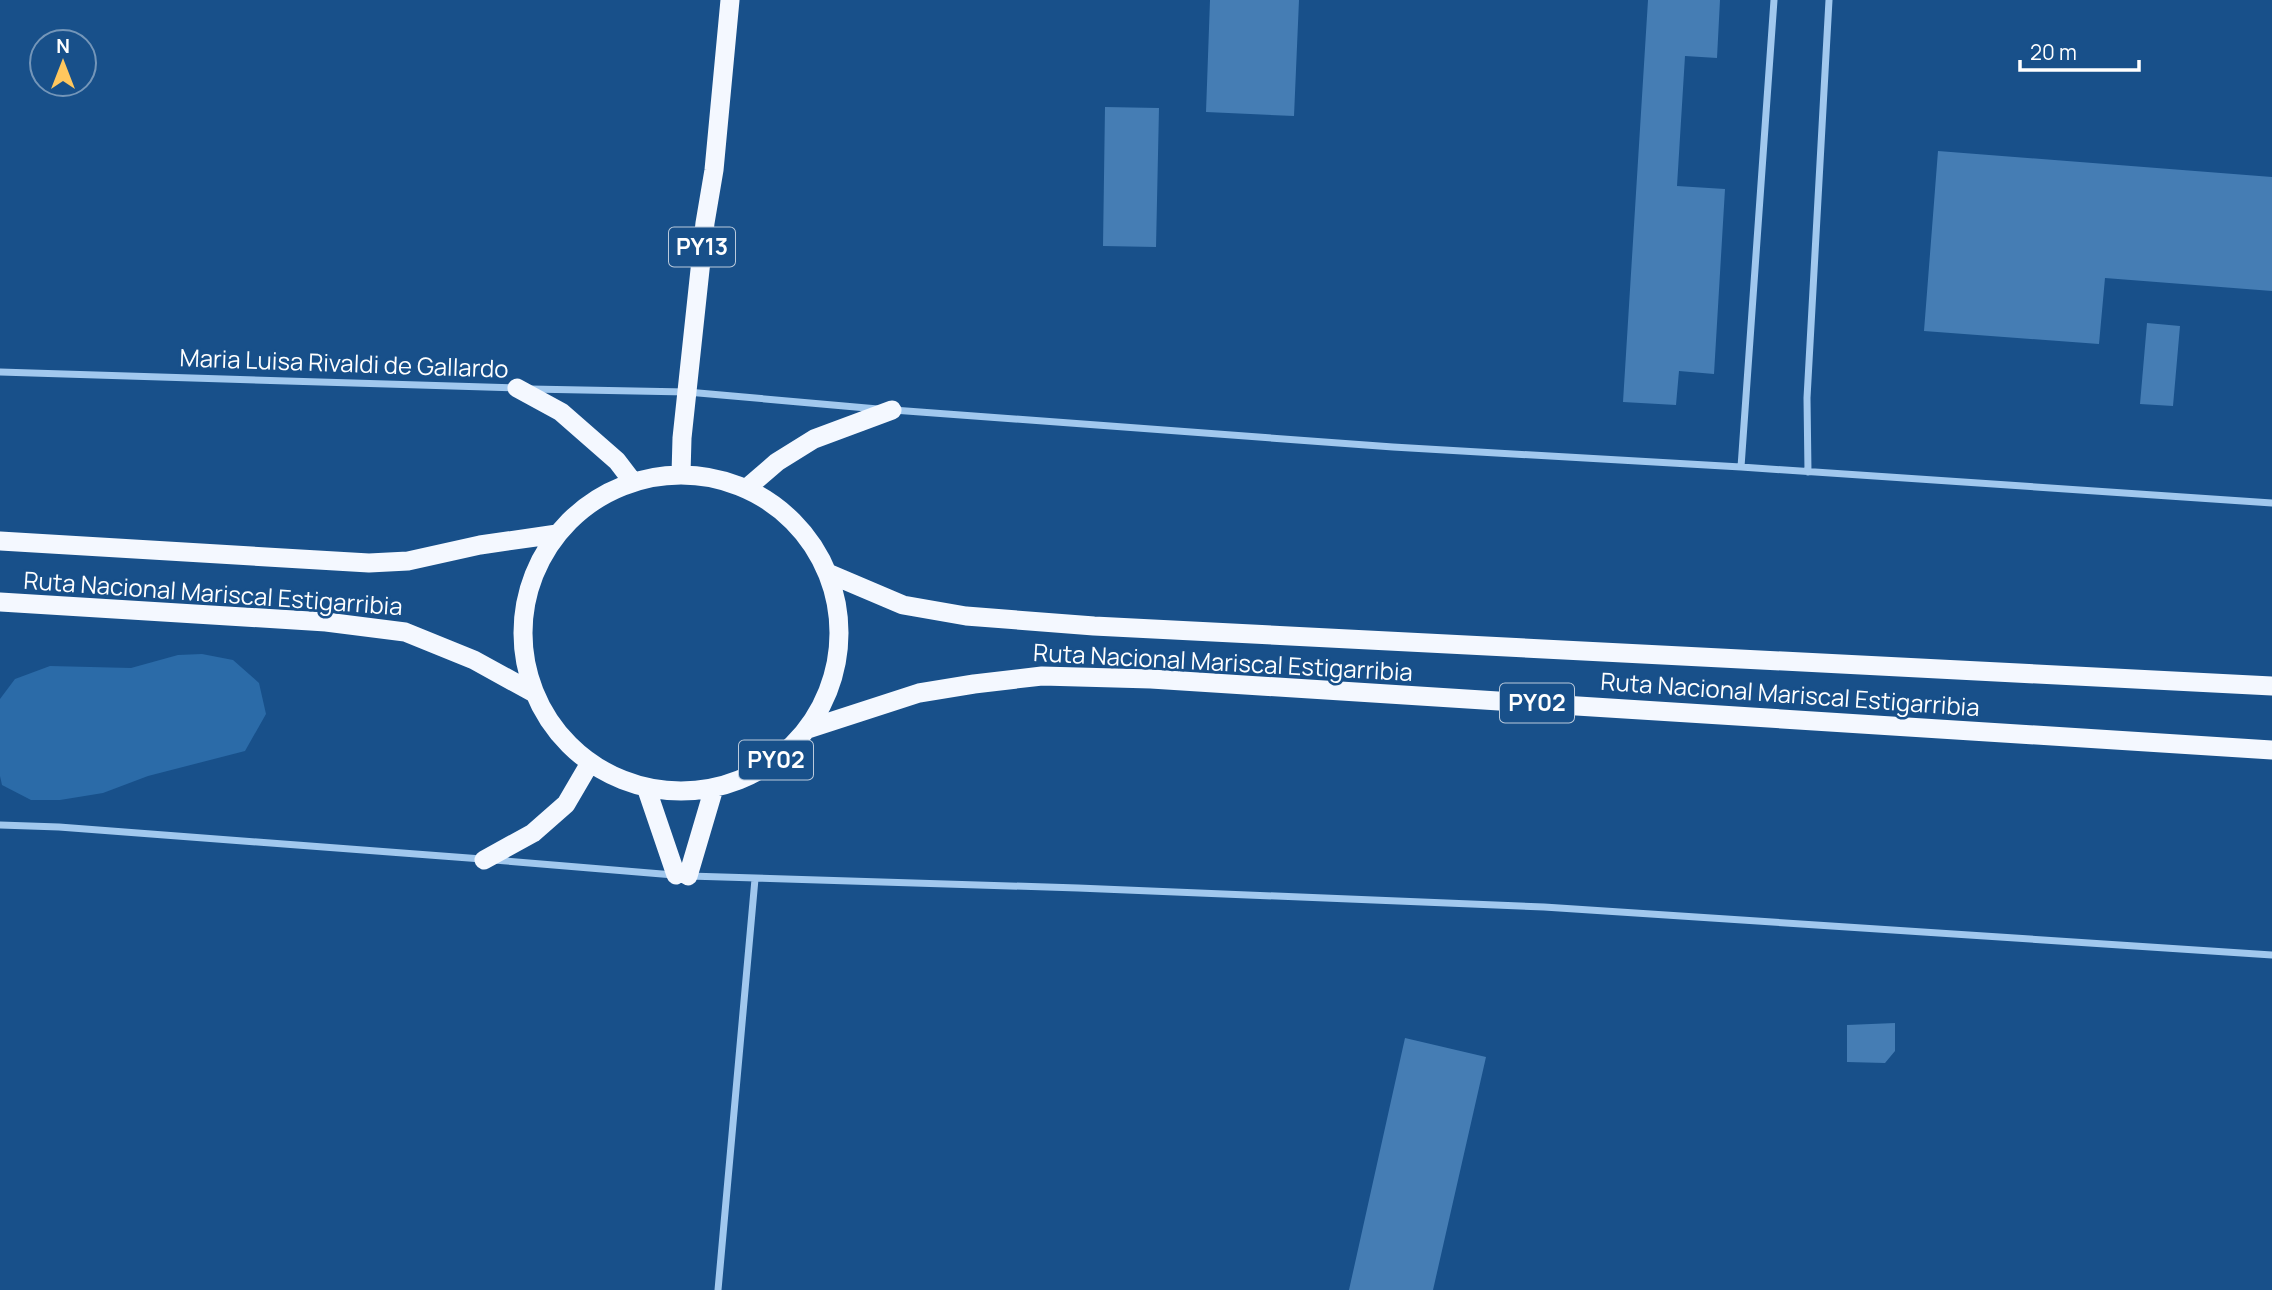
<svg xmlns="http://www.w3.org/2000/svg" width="2272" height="1290" viewBox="0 0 2272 1290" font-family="Manrope,sans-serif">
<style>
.green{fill:#2b6ba8}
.building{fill:#457db4}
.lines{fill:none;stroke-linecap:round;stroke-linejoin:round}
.minor{stroke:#a1c8ee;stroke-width:7}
.trunk{stroke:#f4f8ff;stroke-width:19}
.labels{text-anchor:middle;stroke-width:5;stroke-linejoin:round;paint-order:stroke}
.shield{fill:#18508a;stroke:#bacadc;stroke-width:2}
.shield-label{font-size:23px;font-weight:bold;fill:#fff}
.street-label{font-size:24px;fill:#fff;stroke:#18508a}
</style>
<rect width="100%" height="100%" fill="#18508a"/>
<path class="green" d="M202 654 233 660 259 683 266 714 245 751 148 776 103 793 60 800H31L2 785 0 776V699L15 679 50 666 131 668 178 655Z"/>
<path class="building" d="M1210 0H1299L1294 116 1206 112Z
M1648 0H1720L1717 58 1685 56 1677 186 1725 189 1714 374 1679 371 1676 405 1623 402Z
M1105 107 1159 108 1156 247 1103 246Z
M1938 151 2272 177V291L2105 278 2099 344 1924 331Z
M2147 323 2180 326 2173 406 2140 404Z
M1895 1023V1051L1885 1063 1847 1062V1025Z
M1405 1038 1486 1057 1433 1290H1349Z"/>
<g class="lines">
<path class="minor" d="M0 372 515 388
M530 389 687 392 878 409
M893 410 1393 447 1741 467 2272 503
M1741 467 1774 0
M1808 472 1807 398 1829 0
M0 825 59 827 482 859
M494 860 674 875
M689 876 1078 888 1544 907 2272 955
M718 1290 755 879"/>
<path class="trunk" d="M517 388 561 412 617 461 633 482
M681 474 682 438 705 223 714 170 730 0
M523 633a158 158 0 1 1 316 0a158 158 0 1 1-316 0Z
M747 488 777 462 814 439 892 410
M0 541 369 563 408 561 480 545 557 534
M830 574 903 605 966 616 1094 626 2272 686
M0 602 326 622 405 632 474 660 534 693
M808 729 919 693 974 684 1042 676 1151 679 2272 750
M646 787 676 875
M484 860 533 833 566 804 590 763
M688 876 714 788"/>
</g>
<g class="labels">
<g class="shield">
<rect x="669" y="227.5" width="66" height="39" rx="5"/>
<rect x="1500" y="683.5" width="74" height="39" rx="5"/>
<rect x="739" y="740.5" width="74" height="39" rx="5"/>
</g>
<g class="shield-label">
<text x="702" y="255">PY13</text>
<text x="1537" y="711">PY02</text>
<text x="776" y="768">PY02</text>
</g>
<g class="street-label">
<text transform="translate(344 364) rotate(2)" y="8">Maria Luisa Rivaldi de Gallardo</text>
<text transform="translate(213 594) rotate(4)" y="8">Ruta Nacional Mariscal Estigarribia</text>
<text transform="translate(1223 663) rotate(3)" y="8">Ruta Nacional Mariscal Estigarribia</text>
<text transform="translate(1790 695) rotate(4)" y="8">Ruta Nacional Mariscal Estigarribia</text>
</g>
</g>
<g transform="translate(63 63)"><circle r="33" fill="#18508a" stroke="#7496b9" stroke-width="2"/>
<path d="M0-5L12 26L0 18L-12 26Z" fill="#ffc75e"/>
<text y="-10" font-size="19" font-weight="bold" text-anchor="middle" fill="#ffffff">N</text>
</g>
<path d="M2020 60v10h119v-10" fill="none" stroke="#ffffff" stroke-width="3.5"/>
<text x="2030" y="60" font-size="21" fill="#ffffff" stroke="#18508a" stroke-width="5" paint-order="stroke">20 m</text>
</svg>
